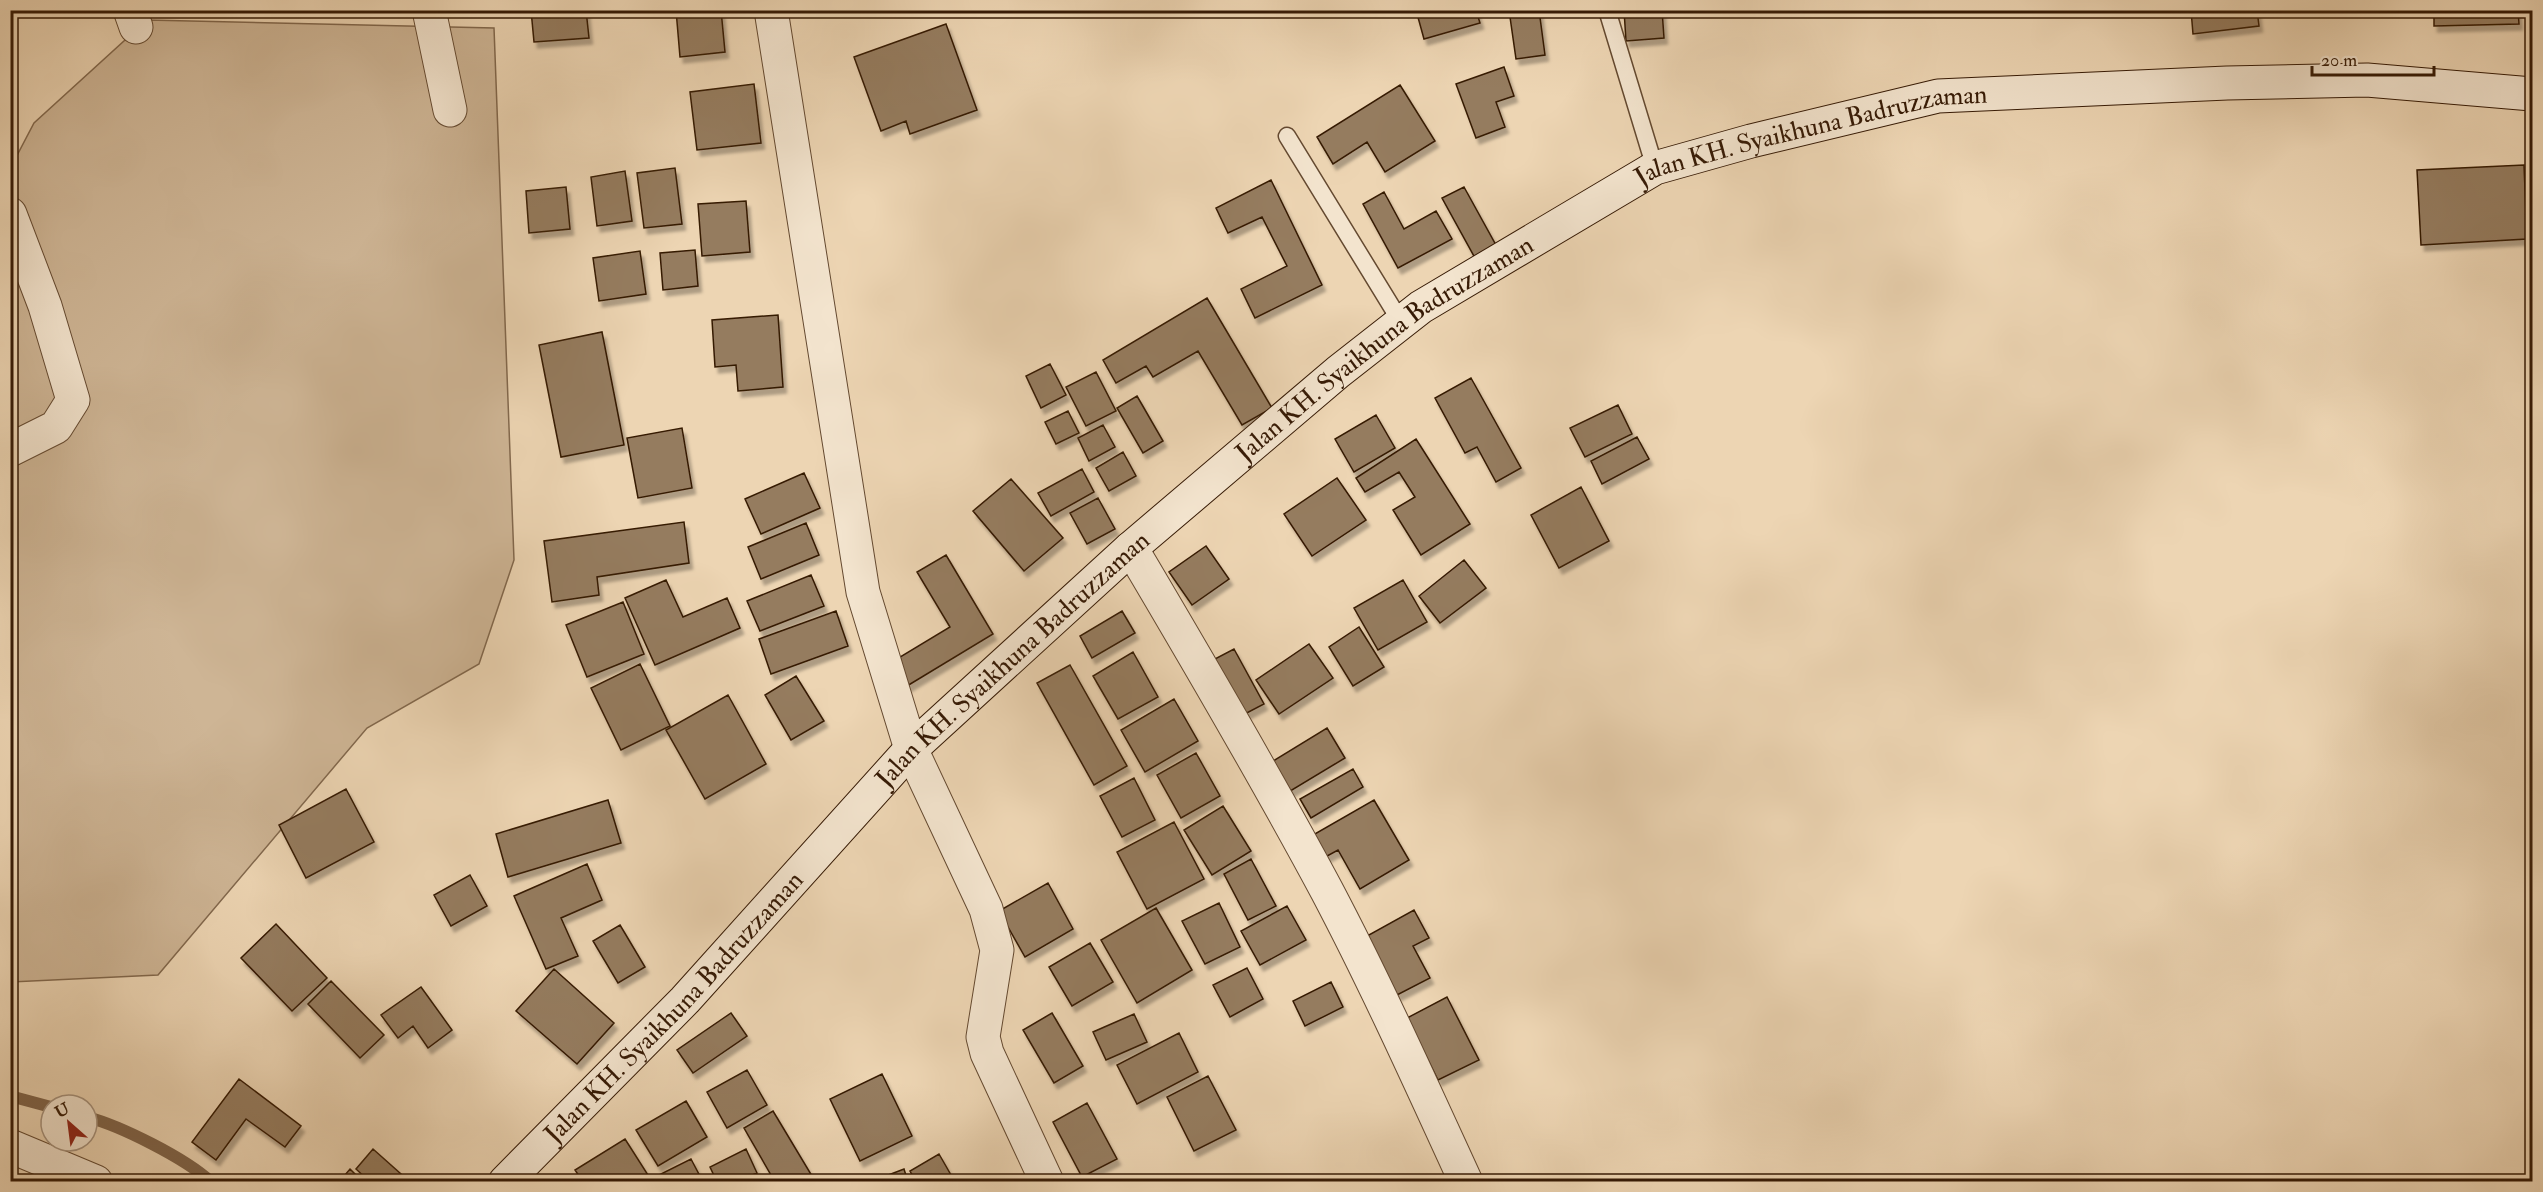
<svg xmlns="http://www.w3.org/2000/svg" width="2543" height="1192" viewBox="0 0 2543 1192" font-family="'IM FELL Double Pica',serif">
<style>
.green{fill:#ceb595;stroke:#82684d;stroke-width:1.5}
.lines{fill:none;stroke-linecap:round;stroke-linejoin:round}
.stream{stroke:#7f644a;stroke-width:12}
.building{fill:#957b5f;stroke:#361a05;stroke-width:1.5;filter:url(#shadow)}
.lane-casing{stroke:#644930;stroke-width:19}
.street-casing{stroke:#644930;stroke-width:35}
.secondary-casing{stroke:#361a05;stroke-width:35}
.lane{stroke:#f3e4ce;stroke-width:16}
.street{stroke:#f3e4ce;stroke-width:33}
.secondary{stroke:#f3e4ce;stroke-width:33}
.labels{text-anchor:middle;stroke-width:4.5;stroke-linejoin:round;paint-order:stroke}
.street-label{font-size:26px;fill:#361a05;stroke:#f3e4ce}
</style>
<defs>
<filter id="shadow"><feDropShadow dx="3.5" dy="6" stdDeviation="1.5" flood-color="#0004"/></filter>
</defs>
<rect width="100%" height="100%" fill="#edd5b3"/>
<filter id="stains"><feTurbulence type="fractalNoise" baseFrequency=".00333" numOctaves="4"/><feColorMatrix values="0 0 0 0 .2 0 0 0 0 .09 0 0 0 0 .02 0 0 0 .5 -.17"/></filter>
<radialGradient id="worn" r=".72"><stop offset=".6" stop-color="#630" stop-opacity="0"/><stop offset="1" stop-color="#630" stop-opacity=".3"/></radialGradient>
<path class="green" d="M147 20 494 28 514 560 479 664 367 728 158 975 11 982V167L34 123Z"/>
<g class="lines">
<path class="stream" d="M10 1096 51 1107
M87 1117C121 1126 185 1158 211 1182"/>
</g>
<path class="building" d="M531 10H586L589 38 534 42Z
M676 10H721L725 52 680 57Z
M1416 10H1476L1480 23 1424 39Z
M1509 10H1539L1545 55 1516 59Z
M1624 10H1662L1664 38 1626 41Z
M2191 10H2257L2259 26 2193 34Z
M2434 10H2518L2519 24 2434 26Z
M946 24 977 110 910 134 906 121 881 131 854 57Z
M1504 67 1514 96 1496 102 1505 127 1476 138 1456 84Z
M754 84 761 143 697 150 690 92Z
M1400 85 1435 141 1385 172 1367 142 1333 164 1317 137Z
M2524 165 2527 239 2421 245 2417 170Z
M675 168 682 224 644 228 637 173Z
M625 171 632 221 597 226 591 177Z
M1271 180 1322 285 1255 318 1241 289 1287 266 1262 217 1228 233 1216 208Z
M566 187 570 229 529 233 526 191Z
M1464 187 1497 247 1475 258 1442 198Z
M1384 192 1404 229 1436 211 1452 239 1398 268 1363 204Z
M746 201 750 252 702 256 698 204Z
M695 250 698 286 663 290 660 253Z
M640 251 646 294 599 301 593 258Z
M1207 298 1272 408 1242 425 1198 351 1153 377 1146 366 1116 383 1103 360Z
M778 315 783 387 738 391 736 365 715 367 712 320Z
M602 332 624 445 561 457 539 345Z
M1050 364 1066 395 1041 408 1026 376Z
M1096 372 1116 411 1086 426 1066 387Z
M1471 378 1521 468 1496 482 1477 447 1465 453 1435 398Z
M1137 396 1163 441 1143 453 1117 408Z
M1618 405 1632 434 1585 457 1570 428Z
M1068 411 1079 433 1056 444 1045 422Z
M1376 415 1395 448 1354 472 1335 439Z
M1103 425 1115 447 1089 461 1078 438Z
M682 428 692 488 638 498 627 438Z
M1637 437 1649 459 1602 484 1591 461Z
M1416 439 1470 524 1421 555 1393 510 1415 497 1399 472 1365 492 1356 478Z
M1123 452 1136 476 1109 491 1096 468Z
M1082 469 1094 492 1051 516 1038 493Z
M804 473 820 508 761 534 745 499Z
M1337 478 1366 520 1312 556 1284 514Z
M1011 479 1063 538 1024 571 973 511Z
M1581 487 1609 541 1559 568 1531 515Z
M1098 498 1115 529 1087 544 1070 513Z
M684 522 689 563 597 577 599 595 552 602 544 541Z
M806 523 819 555 761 579 748 547Z
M1206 546 1229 579 1192 605 1169 572Z
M946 555 993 634 907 686 900 657 950 627 917 572Z
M1464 560 1486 588 1440 623 1419 596Z
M811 575 824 606 760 631 747 601Z
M666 580 683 617 727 598 740 628 655 665 625 598Z
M1403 580 1427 622 1378 650 1354 608Z
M623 602 644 654 587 677 566 625Z
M836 611 848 646 771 674 759 639Z
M1122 611 1135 633 1092 658 1080 636Z
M1359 627 1384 667 1353 686 1329 647Z
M1309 644 1333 678 1279 714 1256 680Z
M1234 649 1264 704 1241 716 1211 661Z
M1133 652 1158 697 1118 719 1093 676Z
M640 664 670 726 621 750 591 688Z
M1070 665 1127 766 1094 785 1037 683Z
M796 676 824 721 791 740 765 695Z
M728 695 766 764 705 799 666 730Z
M1174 699 1198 741 1145 772 1121 730Z
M1327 728 1345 758 1282 796 1265 766Z
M1196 753 1220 796 1181 818 1157 775Z
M1353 769 1363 787 1311 818 1300 799Z
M1134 778 1155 820 1122 837 1100 796Z
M346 789 374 842 306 878 279 825Z
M608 800 621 843 508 877 496 834Z
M1374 800 1409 860 1360 889 1338 850 1318 861 1306 839Z
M1223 806 1251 851 1212 875 1184 830Z
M1174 822 1204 879 1147 909 1117 852Z
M1251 859 1276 906 1248 920 1224 874Z
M587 864 602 900 561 918 578 956 546 969 514 896Z
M470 875 487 906 451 926 434 895Z
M1048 883 1073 929 1025 957 999 911Z
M1219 903 1240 947 1205 964 1182 921Z
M1287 906 1306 940 1260 965 1241 931Z
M1156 908 1192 970 1137 1003 1101 940Z
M1414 910 1429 938 1413 946 1430 978 1397 995 1367 936Z
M276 924 327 978 292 1011 241 958Z
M620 925 645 967 618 983 593 941Z
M1090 943 1113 982 1072 1006 1049 967Z
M1247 968 1263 999 1230 1017 1213 985Z
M554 969 614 1023 577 1064 516 1011Z
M331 981 384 1035 360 1058 308 1004Z
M1331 982 1343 1007 1305 1026 1293 1001Z
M421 987 452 1030 428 1048 413 1026 398 1038 381 1015Z
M1447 997 1479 1060 1438 1080 1407 1018Z
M731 1013 747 1036 693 1073 677 1050Z
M1052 1013 1083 1066 1054 1083 1023 1030Z
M1134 1014 1147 1042 1106 1060 1093 1032Z
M1179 1033 1198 1072 1137 1104 1117 1065Z
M747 1070 767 1105 727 1128 707 1092Z
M882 1074 912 1136 860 1161 830 1099Z
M1208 1076 1236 1130 1194 1151 1167 1097Z
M239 1079 301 1126 285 1147 246 1119 216 1160 192 1142Z
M686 1101 707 1137 658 1166 636 1130Z
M1087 1103 1117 1159 1082 1177 1053 1122Z
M773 1111 812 1176 802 1182H775L744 1128Z
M625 1139 648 1175 638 1182H583L575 1170Z
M373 1149 410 1182H370L356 1169Z
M746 1149 757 1173 743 1179 744 1182H717L710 1167Z
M939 1154 955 1182H916L910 1171Z
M691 1159 702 1180 647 1182V1181Z
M350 1169 363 1182H339Z
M904 1169 908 1182H870Z"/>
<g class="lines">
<g class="lane-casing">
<path id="lane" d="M1607 10 1655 168
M1287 136 1401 322"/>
</g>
<g class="street-casing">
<path id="street" d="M130 10 136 27
M429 10 450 110
M771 10 863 592 911 749 986 909 997 950 983 1037 987 1053 1047 1182
M10 214 45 306 73 400 56 427 10 450
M1131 548C1198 661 1265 775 1327 891 1377 986 1421 1084 1466 1182
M10 1146 96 1182"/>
</g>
<g class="secondary-casing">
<g id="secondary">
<path id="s1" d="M505 1182 685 1000 911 749 1131 548 1338 372 1421 307 1655 168 1751 141 1938 96 2227 83 2367 80 2532 94"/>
</g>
</g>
<use href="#lane" class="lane"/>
<use href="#street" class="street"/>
<use href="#secondary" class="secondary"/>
</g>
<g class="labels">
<g class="street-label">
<text dy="9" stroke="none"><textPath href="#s1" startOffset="1701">Jalan KH. Syaikhuna Badruzzaman</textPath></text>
<text dy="9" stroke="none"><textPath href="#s1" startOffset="1215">Jalan KH. Syaikhuna Badruzzaman</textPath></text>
<text dy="9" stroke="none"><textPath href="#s1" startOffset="729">Jalan KH. Syaikhuna Badruzzaman</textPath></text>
<text dy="9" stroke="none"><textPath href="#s1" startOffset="243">Jalan KH. Syaikhuna Badruzzaman</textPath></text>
</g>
</g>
<rect width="2543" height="1192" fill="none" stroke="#edd5b3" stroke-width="36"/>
<rect x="12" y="12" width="2519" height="1168" fill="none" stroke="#361a05" stroke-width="3"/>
<rect x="18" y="18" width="2507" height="1156" fill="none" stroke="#361a05" stroke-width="1.5"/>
<g transform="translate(69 1123) rotate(332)"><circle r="28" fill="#f3e4ce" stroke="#a7937e" stroke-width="1.5"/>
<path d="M0-4.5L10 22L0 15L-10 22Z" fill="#8f2418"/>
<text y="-9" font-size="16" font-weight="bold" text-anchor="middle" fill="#361a05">U</text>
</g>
<path d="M2312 66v9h122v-9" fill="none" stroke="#361a05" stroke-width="3"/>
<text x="2321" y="66" font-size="18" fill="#361a05" stroke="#f3e4ce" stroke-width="4.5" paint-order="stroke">20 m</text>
<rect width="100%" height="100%" filter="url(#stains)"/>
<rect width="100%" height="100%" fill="url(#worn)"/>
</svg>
